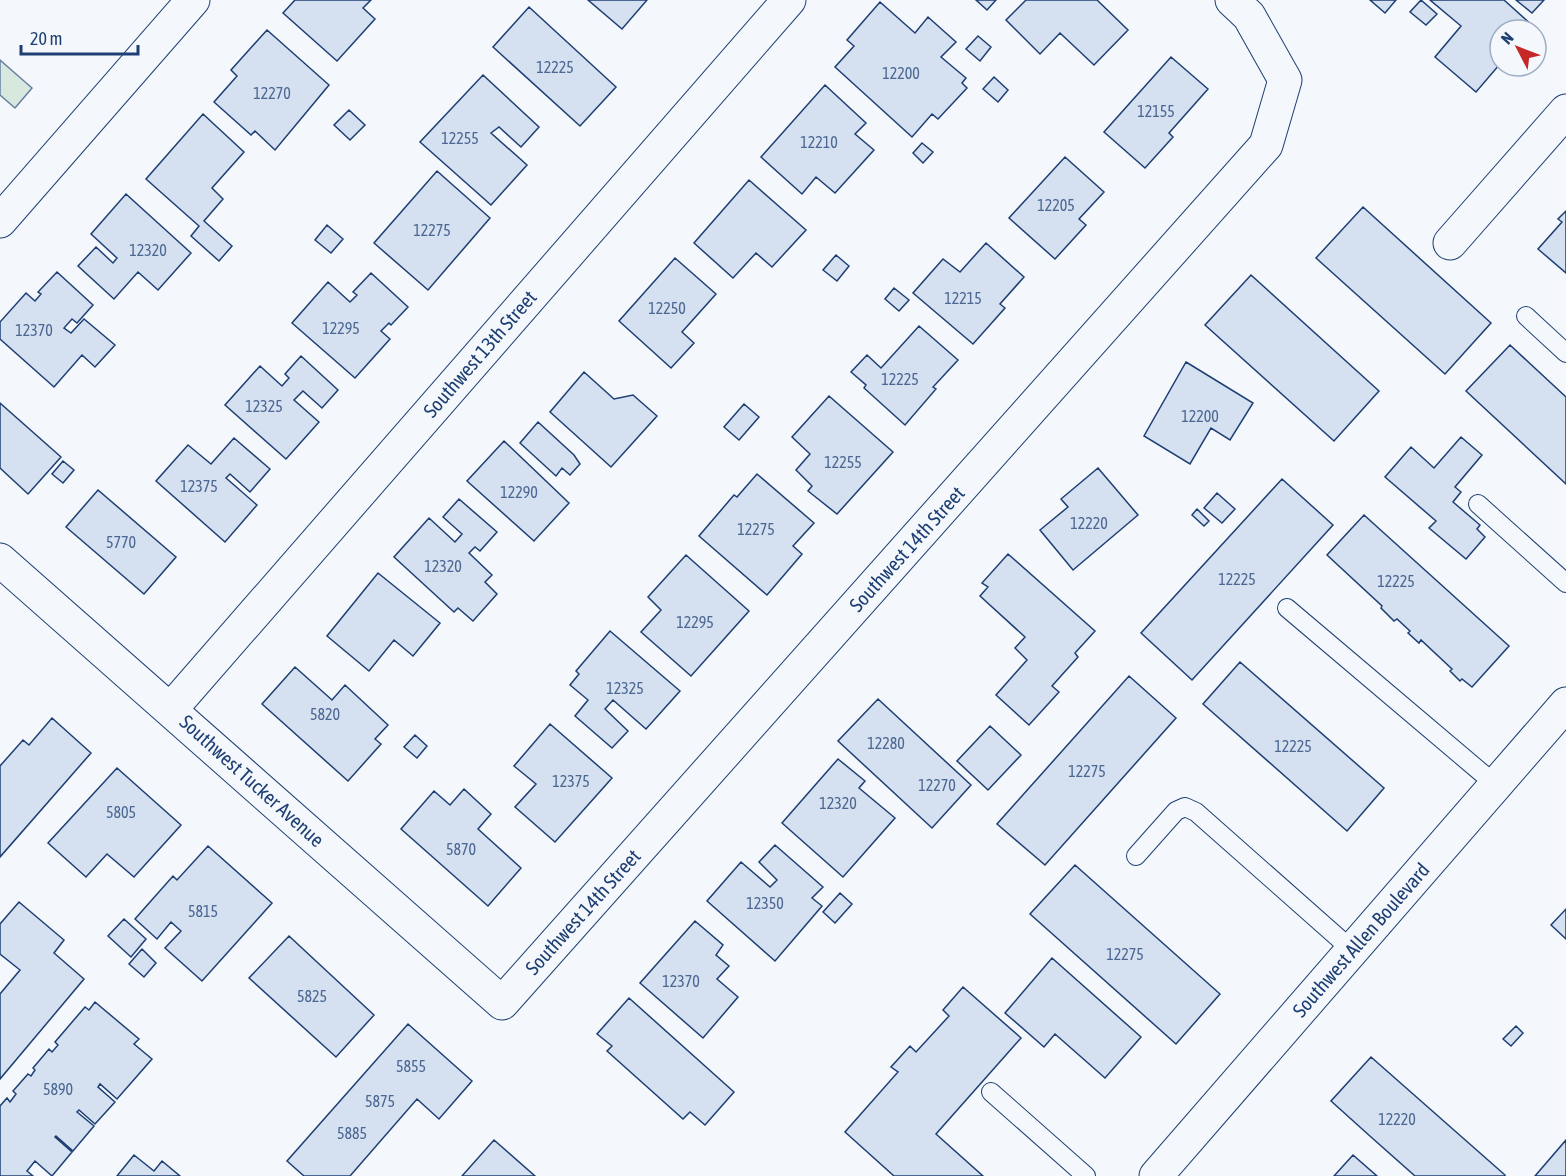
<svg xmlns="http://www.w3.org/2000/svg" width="1566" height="1176" viewBox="0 0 1566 1176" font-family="'Asap Condensed',sans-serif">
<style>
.green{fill:#d7e8df;stroke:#687fa3;stroke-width:1.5}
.building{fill:#d5e0f0;stroke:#1d3f73;stroke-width:1.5}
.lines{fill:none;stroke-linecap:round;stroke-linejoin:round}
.lane-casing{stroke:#1d3f73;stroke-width:20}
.street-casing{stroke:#1d3f73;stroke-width:35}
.secondary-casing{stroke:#1d3f73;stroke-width:35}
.lane{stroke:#f4f7fb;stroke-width:18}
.street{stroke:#f4f7fb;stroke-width:33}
.secondary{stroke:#f4f7fb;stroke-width:33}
.labels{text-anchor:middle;stroke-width:4.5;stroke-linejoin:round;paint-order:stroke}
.number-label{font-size:16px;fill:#4b6792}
.street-label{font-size:20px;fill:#1d3f73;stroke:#f4f7fb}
</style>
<rect width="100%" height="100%" fill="#f4f7fb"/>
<path class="green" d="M0 60 32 88 15 108 0 95Z"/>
<path class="building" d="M295 0H371L363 8 375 19 337 61 283 13Z
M588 0H647L622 29Z
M976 0H996L987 10Z
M1026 0H1097L1128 30 1094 65 1060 33 1040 54 1006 20Z
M1370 0H1396L1385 13Z
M1421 0 1437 14 1426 25 1410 12Z
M1430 0H1504L1533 26 1530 30H1500V64L1476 92 1435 57 1461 26Z
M1516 0H1544L1532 13Z
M880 2 915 33 928 17 956 42 941 57 966 78 962 83 967 88 938 119 932 114 912 137 835 67 854 46 847 40Z
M529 7 616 87 580 126 493 47Z
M267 30 329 85 275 150 255 131 251 135 214 102 237 76 231 70Z
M978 36 991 47 980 61 966 49Z
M1171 57 1208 89 1169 133 1173 137 1145 168 1104 132Z
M483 75 539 127 521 147 499 127 491 133 527 165 491 205 420 142Z
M994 77 1008 90 998 102 983 89Z
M825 85 866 123 855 134 874 150 835 193 816 177 802 194 761 157Z
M349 110 365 125 350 140 334 125Z
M203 114 244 152 212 188 223 199 204 221 232 246 219 261 191 236 199 226 146 179Z
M922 143 933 152 923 163 913 153Z
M1065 157 1104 192 1079 219 1086 225 1055 259 1009 218Z
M437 171 490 218 428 290 374 243Z
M749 180 806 230 772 267 756 253 733 278 694 243Z
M126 194 191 253 158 290 138 272 114 299 78 266 96 247 113 263 117 258 91 234Z
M1363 207 1491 323 1445 374 1316 258Z
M1566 211V273L1538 249 1562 222 1558 219Z
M327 225 343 239 331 253 315 240Z
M986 243 1024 277 1000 304 1005 308 973 344 913 293 943 259 960 272Z
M836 255 849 266 837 281 823 270Z
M675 258 716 294 682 332 694 343 671 368 619 321Z
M57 272 93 305 77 323 72 319 64 328 71 333 84 319 115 345 95 367 82 355 54 387 0 339V322L26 293 35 301 41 294 38 292Z
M371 273 408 307 391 325 389 323 381 331 390 339 355 378 292 323 328 282 350 302 357 295 353 292Z
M1251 275 1379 391 1334 441 1205 325Z
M894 288 909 300 899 311 885 299Z
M919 326 958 360 933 387 936 389 905 425 864 388 866 385 851 372 867 355 881 368Z
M1510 345 1566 397V484L1466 391Z
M301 356 338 390 322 408 303 391 294 400 319 422 286 459 225 405 260 366 282 386 289 378 285 374Z
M1186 362 1253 403 1230 440 1211 428 1190 464 1144 436Z
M584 372 614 399 633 395 657 416 611 467 550 412Z
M829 396 893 452 837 514 808 491 812 486 796 470 810 454 792 437Z
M0 403 61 457 28 494 0 468Z
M744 404 759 417 739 440 724 427Z
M538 422 574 455 580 464 570 475 562 468 556 476 520 443Z
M1461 437 1482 455 1455 487 1461 492 1453 502 1480 525 1477 529 1485 537 1466 559 1429 528 1436 521 1385 477 1411 447 1434 468Z
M234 438 270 469 250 492 230 474 226 478 257 505 225 542 156 481 188 445 211 464Z
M504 441 569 503 534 541 467 481Z
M63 461 74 470 63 483 52 474Z
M1098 468 1138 515 1073 570 1040 530 1068 507 1061 499Z
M757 474 814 523 793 546 802 554 767 595 699 536 734 495 737 497Z
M1282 479 1333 525 1192 680 1141 633Z
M98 490 176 557 144 594 66 527Z
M1217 493 1235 509 1222 523 1204 508Z
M459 499 497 532 480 551 475 547 469 553 492 575 485 582 497 594 473 621 458 608 454 612 394 557 429 518 455 542 462 534 443 517Z
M1197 509 1209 521 1204 526 1192 515Z
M1364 515 1509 646 1472 687 1462 679 1460 681 1450 671 1452 669 1421 640 1419 643 1408 633 1410 631 1397 619 1394 621 1381 608 1382 606 1327 555Z
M1008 554 1095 631 1075 653 1078 657 1052 686 1059 692 1029 725 996 695 1027 660 1015 648 1025 637 980 596 988 587 982 583Z
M686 555 749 611 691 676 641 632 661 610 648 597Z
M378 573 440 623 413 656 394 640 369 671 327 636Z
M610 631 680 691 646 729 613 700 605 709 628 731 612 748 575 716 588 700 570 685 579 674 576 671Z
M1240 662 1384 788 1347 831 1203 704Z
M295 667 332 700 345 685 388 725 375 739 381 744 348 781 262 704Z
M1129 676 1176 718 1045 865 997 824Z
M878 699 971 785 932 828 838 741Z
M52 718 91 753 0 857V766L23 740 29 745Z
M550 724 612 778 555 842 515 807 536 784 514 766Z
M990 726 1021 755 988 790 957 761Z
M415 735 427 746 417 758 404 747Z
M838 759 865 781 859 788 895 818 843 877 782 823Z
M117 768 181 825 134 877 107 854 86 877 48 843Z
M464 789 491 814 478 829 521 868 488 906 401 829 434 791 450 805Z
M775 845 823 887 812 898 822 906 775 961 707 901 741 862 770 887 777 880 759 862Z
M208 846 272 903 202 981 165 948 181 931 171 922 157 939 135 919 173 876 177 880Z
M1075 865 1220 994 1176 1044 1030 914Z
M840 893 852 904 835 923 823 912Z
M19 902 64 940 54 953 84 979 0 1079V994L20 970 0 954V924Z
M1566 909V939L1551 925Z
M124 919 146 939 131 957 108 936Z
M695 921 723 945 716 955 729 966 717 979 738 997 703 1038 640 983Z
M289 936 374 1015 336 1057 249 978Z
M142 949 156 963 144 977 129 964Z
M1052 958 1141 1037 1105 1078 1055 1034 1044 1047 1005 1013Z
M963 987 1021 1038 936 1134 983 1176H894L845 1132 898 1072 891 1067 910 1046 916 1052 949 1016 943 1010Z
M629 998 734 1092 705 1125 690 1112 683 1119 607 1051 612 1046 597 1034Z
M95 1002 139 1039 134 1044 152 1059 117 1099 100 1084 98 1087 115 1102 95 1124 79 1110 77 1112 94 1126 73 1151 56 1136 55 1137 72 1152 52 1176 35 1161 27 1171 33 1176H0V1106L7 1098 10 1102 16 1094 13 1091 28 1074 31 1076 35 1070 33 1068 49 1049 52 1052 58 1045 55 1042 85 1007 89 1010Z
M408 1024 472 1081 439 1119 417 1099 350 1176H304L287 1161Z
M1516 1026 1523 1033 1511 1046 1503 1039Z
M1371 1057 1505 1175V1176H1415L1371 1137 1331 1101Z
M494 1140 535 1176H462Z
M1566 1140V1176H1535Z
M134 1155 154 1171 162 1161 180 1176H117Z
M1353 1155 1377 1176H1334Z"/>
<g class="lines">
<g class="lane-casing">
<path id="lane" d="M1526 316 1566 353
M1478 504 1566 583
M1287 608 1496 785
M1136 856 1176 811 1185 807 1196 812 1352 950
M991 1092 1086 1176"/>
</g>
<g class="street-casing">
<path id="street" d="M0 221 193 0
M1450 243 1566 111
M0 560 502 1003 1266 145 1285 80 1249 16 1232 0
M171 709 789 0"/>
</g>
<g class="secondary-casing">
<path id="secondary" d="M1156 1176 1566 704"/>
</g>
<use href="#lane" class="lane"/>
<use href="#street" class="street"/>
<use href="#secondary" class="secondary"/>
</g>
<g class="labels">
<g class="number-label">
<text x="555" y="73">12225</text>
<text x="901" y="79">12200</text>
<text x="272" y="99">12270</text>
<text x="1156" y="117">12155</text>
<text x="460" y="144">12255</text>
<text x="819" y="148">12210</text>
<text x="1056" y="211">12205</text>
<text x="432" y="236">12275</text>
<text x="148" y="256">12320</text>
<text x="963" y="304">12215</text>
<text x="667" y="314">12250</text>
<text x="341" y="334">12295</text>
<text x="34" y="336">12370</text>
<text x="900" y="385">12225</text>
<text x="264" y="412">12325</text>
<text x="1200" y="422">12200</text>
<text x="843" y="468">12255</text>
<text x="199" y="492">12375</text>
<text x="519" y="498">12290</text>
<text x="1089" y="529">12220</text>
<text x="756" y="535">12275</text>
<text x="121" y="548">5770</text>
<text x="443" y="572">12320</text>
<text x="1237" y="585">12225</text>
<text x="1396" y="587">12225</text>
<text x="695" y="628">12295</text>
<text x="625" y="694">12325</text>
<text x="325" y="720">5820</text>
<text x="886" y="749">12280</text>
<text x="1293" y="752">12225</text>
<text x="1087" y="777">12275</text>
<text x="571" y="787">12375</text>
<text x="937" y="791">12270</text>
<text x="838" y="809">12320</text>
<text x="121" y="818">5805</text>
<text x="461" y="855">5870</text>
<text x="765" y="909">12350</text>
<text x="203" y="917">5815</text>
<text x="1125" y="960">12275</text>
<text x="681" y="987">12370</text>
<text x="312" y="1002">5825</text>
<text x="411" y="1072">5855</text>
<text x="58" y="1095">5890</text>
<text x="380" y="1107">5875</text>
<text x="1397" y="1125">12220</text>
<text x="352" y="1139">5885</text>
</g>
<g class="street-label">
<text transform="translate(480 354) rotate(-49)" y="7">Southwest 13th Street</text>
<text transform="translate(907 549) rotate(-48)" y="7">Southwest 14th Street</text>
<text transform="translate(252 781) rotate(42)" y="7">Southwest Tucker Avenue</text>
<text transform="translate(583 912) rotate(-48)" y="7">Southwest 14th Street</text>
<text transform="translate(1361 940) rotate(-49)" y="7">Southwest Allen Boulevard</text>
</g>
</g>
<g transform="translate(1518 48) rotate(312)"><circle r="28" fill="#f4f7fb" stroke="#9eadc5" stroke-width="1.5"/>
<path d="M0-4.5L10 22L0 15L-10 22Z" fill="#c62828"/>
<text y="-9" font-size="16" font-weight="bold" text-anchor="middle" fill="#1d3f73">N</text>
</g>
<path d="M21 45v9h117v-9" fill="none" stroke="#1d3f73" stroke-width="3"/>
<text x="30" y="45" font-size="18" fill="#1d3f73" stroke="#f4f7fb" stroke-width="4.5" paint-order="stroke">20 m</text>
</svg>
